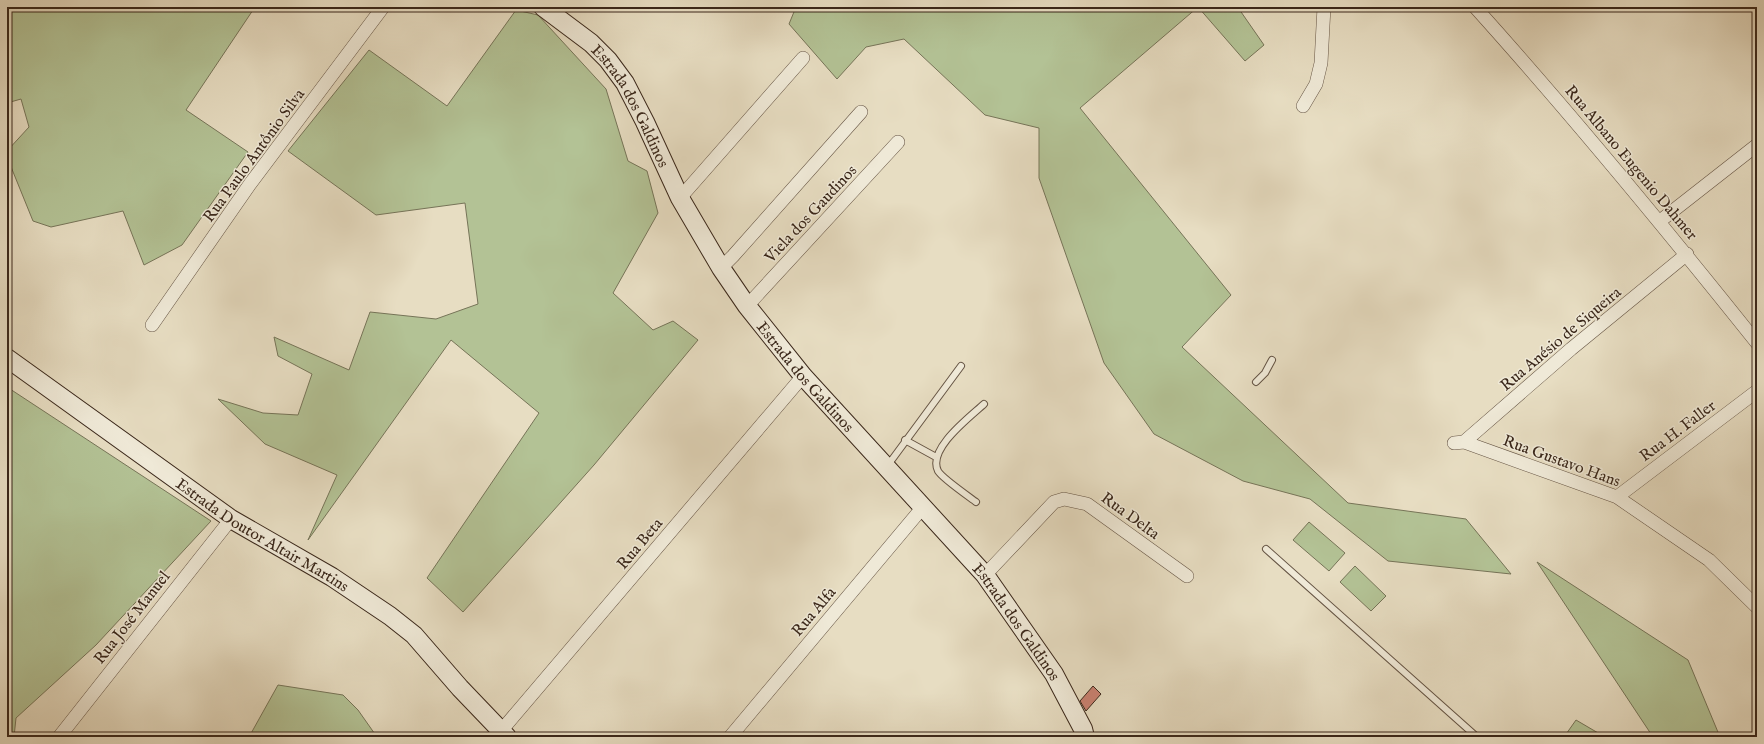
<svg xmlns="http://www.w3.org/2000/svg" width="1764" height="744" viewBox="0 0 1764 744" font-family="'IM FELL English',serif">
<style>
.green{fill:#b3c295;stroke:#767458}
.building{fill:#ca8272;stroke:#3a271a}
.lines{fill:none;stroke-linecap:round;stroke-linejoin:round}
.lane-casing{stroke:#655444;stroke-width:8}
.street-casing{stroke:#655444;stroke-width:14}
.secondary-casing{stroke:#3a271a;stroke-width:20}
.lane{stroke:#efe9d7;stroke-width:6}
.street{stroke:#efe9d7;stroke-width:13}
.secondary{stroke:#efe9d7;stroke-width:18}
.labels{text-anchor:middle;stroke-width:3;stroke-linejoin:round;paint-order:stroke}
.street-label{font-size:16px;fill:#3a271a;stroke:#efe9d7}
</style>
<rect width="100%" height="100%" fill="#e7ddc2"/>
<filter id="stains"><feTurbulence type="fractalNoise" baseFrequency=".005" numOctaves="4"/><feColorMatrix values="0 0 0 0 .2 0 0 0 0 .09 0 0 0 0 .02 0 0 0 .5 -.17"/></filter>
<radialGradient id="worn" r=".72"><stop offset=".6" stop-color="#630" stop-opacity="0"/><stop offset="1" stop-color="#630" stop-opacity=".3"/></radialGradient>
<path class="green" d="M7 7H255L186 110 248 152 182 245 144 265 123 211 51 227 33 221 7 157V151L29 127 21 99 7 103Z
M796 7H1241L1239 9 1264 45 1245 61 1198 7 1080 108 1231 295 1182 347 1348 503 1466 519 1511 574 1388 561 1310 499 1243 481 1154 434 1104 363 1039 178V128L985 115 904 39 866 47 837 79 789 24Z
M516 10 538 15 606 89 628 161 647 171 658 213 613 293 653 330 673 321 698 340 594 465 463 612 427 578 539 413 451 340 308 540 337 475 265 444 218 399 263 413 298 415 312 374 278 356 274 337 349 370 370 312 436 319 478 304 465 203 376 215 288 151 369 50 447 106Z
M7 387 211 521 96 645 16 718 14 737H7Z
M1309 522 1345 553 1329 571 1293 540Z
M1537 562 1688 660 1720 737H1653Z
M1355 566 1386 596 1371 611 1340 582Z
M278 685 343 695 358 710 377 737H249Z
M1576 720 1605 737H1564Z"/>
<path class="building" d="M1093 686 1101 694 1086 711 1080 701Z"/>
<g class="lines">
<g class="lane-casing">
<path id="lane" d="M1256 382 1265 373 1272 360
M905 440 936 457
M888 465 961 366
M976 502C968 496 942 478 938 471 927 449 970 417 984 404
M1266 549 1477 737"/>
</g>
<g class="street-casing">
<path id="street" d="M1475 7C1573 116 1666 229 1757 343
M1303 106 1316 84 1321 63 1324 7
M680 198 803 58
M1660 221 1757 145
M721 268 733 256 861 112
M747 306 898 142
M152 325 250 184 383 7
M1464 442 1617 497 1709 560 1757 607
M1454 443 1464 442 1571 349 1687 254
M1617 497 1757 391
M985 575 1054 502 1064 499 1087 504 1187 576
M59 737 231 519
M498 737 501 731 803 376
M730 737 923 507"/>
</g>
<g class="secondary-casing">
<g id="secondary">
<path id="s1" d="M543 7 591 43 608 60 625 83 645 122 680 198 721 268 747 306 803 376 985 575 1054 674 1083 729 1085 737"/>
<path id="s2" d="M7 358 231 519 332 577 390 616 414 635 460 688 507 737"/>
</g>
</g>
<use href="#lane" class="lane"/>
<use href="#street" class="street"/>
<use href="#secondary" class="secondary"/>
</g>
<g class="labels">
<g class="street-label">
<text dy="6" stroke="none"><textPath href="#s1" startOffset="135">Estrada dos Galdinos</textPath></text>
<text transform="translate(253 155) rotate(-54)" y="6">Rua Paulo Antônio Silva</text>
<text transform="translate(1632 162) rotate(50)" y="6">Rua Albano Eugenio Dahmer</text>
<text transform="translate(810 213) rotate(-47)" y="6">Viela dos Gaudinos</text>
<text transform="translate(1560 338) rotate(-40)" y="6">Rua Anésio de Siqueira</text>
<text dy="6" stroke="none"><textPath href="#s1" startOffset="459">Estrada dos Galdinos</textPath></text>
<text transform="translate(1677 430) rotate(-37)" y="6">Rua H. Faller</text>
<text transform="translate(1562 460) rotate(20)" y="6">Rua Gustavo Hans</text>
<text transform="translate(1131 515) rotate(36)" y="6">Rua Delta</text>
<text dy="6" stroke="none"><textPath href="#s2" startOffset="311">Estrada Doutor Altair Martins</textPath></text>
<text transform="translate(639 543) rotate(-50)" y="6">Rua Beta</text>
<text transform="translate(813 611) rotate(-50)" y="6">Rua Alfa</text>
<text transform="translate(131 617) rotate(-52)" y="6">Rua José Manuel</text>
<text dy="6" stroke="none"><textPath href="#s1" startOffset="783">Estrada dos Galdinos</textPath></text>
</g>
</g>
<rect width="1764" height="744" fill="none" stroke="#e7ddc2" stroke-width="24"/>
<rect x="8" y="8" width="1748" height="728" fill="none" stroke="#3a271a" stroke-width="2"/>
<rect x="12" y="12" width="1740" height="720" fill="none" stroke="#3a271a"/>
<rect width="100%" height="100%" filter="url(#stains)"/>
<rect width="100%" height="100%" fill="url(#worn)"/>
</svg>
